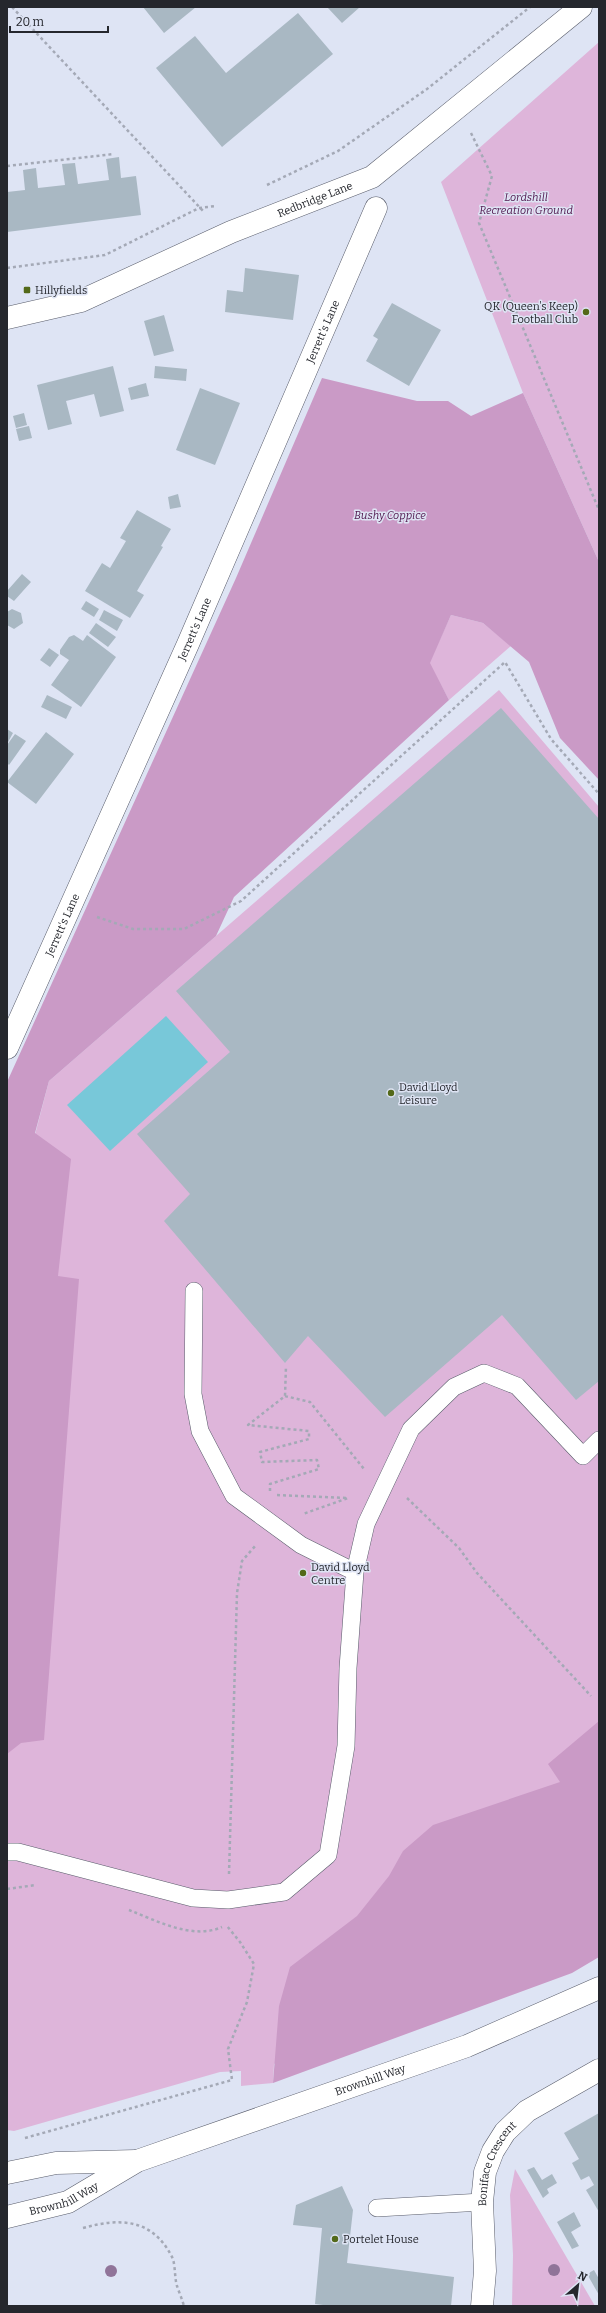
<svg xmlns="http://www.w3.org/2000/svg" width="606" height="2313" viewBox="0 0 606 2313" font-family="Bitter,serif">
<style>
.green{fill:#deb5da}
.forest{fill:#ca9ac6}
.water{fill:#78c8d9}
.building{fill:#a9b8c3}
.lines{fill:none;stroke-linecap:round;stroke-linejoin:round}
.lane-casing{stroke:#595d6b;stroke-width:18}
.street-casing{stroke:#595d6b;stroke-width:23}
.secondary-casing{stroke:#595d6b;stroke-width:23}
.path{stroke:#a4a9b6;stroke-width:2.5;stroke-dasharray:3 3;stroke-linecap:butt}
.lane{stroke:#fff;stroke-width:17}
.street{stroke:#fff;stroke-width:22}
.secondary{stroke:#fff;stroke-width:22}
.tree{fill:#907499}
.poi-dot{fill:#536919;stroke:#dee4f4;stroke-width:1.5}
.labels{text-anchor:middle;stroke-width:3;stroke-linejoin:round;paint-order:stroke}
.park-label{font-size:11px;font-style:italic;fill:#51184f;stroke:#dee4f4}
.street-label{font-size:11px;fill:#25272d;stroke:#dee4f4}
.poi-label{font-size:11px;fill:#25272d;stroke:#dee4f4;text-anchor:start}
</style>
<rect width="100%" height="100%" fill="#dee4f4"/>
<path class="green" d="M599 42V562L523 393 441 182Z
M451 615 483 623 511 646 449 700 429 663Z
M499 690 599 807V1903L274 2064 273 2083 241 2086V2071L220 2072 14 2131 7 2130V1242L49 1081Z
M515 2169 595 2306H512L513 2255 510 2195Z"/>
<path class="forest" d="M322 378 417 401H448L471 416 523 393 599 562V780L560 738 529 662 483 623 451 615 430 663 449 700 234 897 216 936 49 1081 35 1133 71 1159 58 1276 79 1279 44 1740 21 1743 7 1754V1082L236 578Z
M599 1721V1957L572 1973 273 2083 279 2006 290 1967 357 1916 389 1876 403 1851 433 1825 560 1782 548 1764Z"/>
<path class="water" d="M166 1016 208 1062 110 1151 67 1105Z"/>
<path class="building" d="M143 7H196L164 33Z
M327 7H360L342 23Z
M298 13 333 54 222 147 156 68 195 36 226 73Z
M119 157 121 178 136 176 141 215 7 232V192L25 190 23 170 36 168 38 188 65 185 62 164 75 163 78 184 109 180 106 159Z
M245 268 299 275 293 320 225 312 227 290 243 292Z
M392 303 441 330 409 386 366 361 378 339 373 336Z
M164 315 174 351 154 356 144 321Z
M113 366 124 411 100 417 94 394 66 401 72 424 48 430 37 385Z
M155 366 187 369 186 381 154 378Z
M146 383 149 396 131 400 128 388Z
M200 388 240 403 215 465 176 450Z
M24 413 27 425 16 428 13 416Z
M29 426 32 438 19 441 16 429Z
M178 494 181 507 170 509 168 497Z
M137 510 171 529 161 546 163 547 137 591 144 595 130 618 85 591 102 563 110 568 126 541 120 538Z
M22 574 31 582 14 601 7 596V591Z
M86 601 99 609 94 617 81 609Z
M12 609 21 613 23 623 14 629 7 625V612Z
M104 610 123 620 117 631 99 620Z
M96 623 116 637 108 647 89 633Z
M74 635 83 641 87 635 116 657 81 707 51 685 69 660 60 654V650L69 637Z
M49 648 59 655 50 667 40 660Z
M47 695 72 707 66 719 41 707Z
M501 708 599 819V1381L576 1400 502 1315 385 1417 308 1336 285 1363 164 1221 190 1194 137 1134 230 1052 176 991Z
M7 729 13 733 7 744Z
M46 732 74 754 36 804 7 782Z
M15 734 26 741 9 765 7 763V745Z
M599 2113V2212L586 2190 594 2185 589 2176 581 2180 572 2163 579 2159 564 2133Z
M534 2167 542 2180 552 2174 557 2183 547 2189 549 2193 543 2198 527 2170Z
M342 2186 353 2210 347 2263 454 2277 451 2306H331L315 2304 322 2228 293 2225 296 2205Z
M574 2212 581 2226 571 2232 579 2246 572 2249 557 2222Z
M594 2270 599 2279V2295L587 2274Z"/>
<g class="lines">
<g class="lane-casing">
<path id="lane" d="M194 1291 193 1394 200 1431 234 1496 301 1545 355 1572
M7 1852H18L193 1898 228 1900 284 1892 328 1855 346 1746 348 1668 355 1572 366 1524 411 1429 454 1387 484 1373 517 1386 583 1456 599 1440
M377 2208 482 2202"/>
</g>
<g class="street-casing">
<g id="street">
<path id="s1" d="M7 318 81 301 231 232 372 177 581 7"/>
<path id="s2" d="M7 1048 188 644 376 208"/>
<path id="s3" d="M482 2306 485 2271 482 2202 485 2172 493 2151 505 2132 527 2111 599 2070"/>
</g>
</g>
<g class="secondary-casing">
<g id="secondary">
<path d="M7 2173 56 2163 136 2161"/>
<path id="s4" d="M7 2217 68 2202 137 2161 467 2046 599 1988"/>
</g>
</g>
<path class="path" d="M12 7 204 212
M471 133 492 176 479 223 599 510
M7 166 114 154
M267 185 338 151 427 89 530 7
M7 268 105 255 199 208 216 206
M97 917 133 929H184L241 901 505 662 551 739 599 794
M285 1396 310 1402 364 1469
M270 1491V1484L319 1469 317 1460 262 1462 260 1452 309 1439V1431L248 1425 285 1396 286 1366
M277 1495 348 1498 303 1514
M407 1498 459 1548 477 1573 591 1696
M229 1874 237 1593 242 1561 256 1545
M7 1889 36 1885
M129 1910C157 1921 193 1940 222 1927
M25 2138 232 2080 228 2049 247 2002 254 1964 240 1942 227 1926
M83 2228C119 2218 151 2218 171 2255 176 2263 174 2276 177 2286 179 2292 182 2299 184 2306"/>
<use href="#lane" class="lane"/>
<use href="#street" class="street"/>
<use href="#secondary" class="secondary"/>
</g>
<g class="tree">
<circle cx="554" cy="2270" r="6"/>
<circle cx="111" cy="2271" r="6"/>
</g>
<g class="poi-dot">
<rect x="23" y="286" width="8" height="8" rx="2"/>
<circle cx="586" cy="312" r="4"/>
<circle cx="391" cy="1093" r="4"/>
<circle cx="303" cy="1573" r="4"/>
<circle cx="335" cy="2239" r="4"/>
</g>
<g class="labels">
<g class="park-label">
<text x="526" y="201">Lordshill<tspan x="526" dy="13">Recreation Ground</tspan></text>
<text x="390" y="519">Bushy Coppice</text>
</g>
<g class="street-label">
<text dy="4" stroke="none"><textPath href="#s1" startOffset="331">Redbridge Lane</textPath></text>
<text dy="4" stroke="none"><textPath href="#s2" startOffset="783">Jerrett's Lane</textPath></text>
<text dy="4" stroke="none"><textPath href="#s2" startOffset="459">Jerrett's Lane</textPath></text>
<text dy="4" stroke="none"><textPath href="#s2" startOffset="135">Jerrett's Lane</textPath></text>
<text dy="4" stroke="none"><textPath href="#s4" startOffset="390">Brownhill Way</textPath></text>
<text dy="4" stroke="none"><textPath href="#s3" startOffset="146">Boniface Crescent</textPath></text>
<text dy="4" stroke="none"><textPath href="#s4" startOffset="60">Brownhill Way</textPath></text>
</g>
<g class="poi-label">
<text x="35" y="294">Hillyfields</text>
<text x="578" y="310" text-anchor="end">QK (Queen's Keep)<tspan x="578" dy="13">Football Club</tspan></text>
<text x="399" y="1091">David Lloyd<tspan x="399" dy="13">Leisure</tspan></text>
<text x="311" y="1571">David Lloyd<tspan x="311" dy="13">Centre</tspan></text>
<text x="343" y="2243">Portelet House</text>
</g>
</g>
<rect width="606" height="2313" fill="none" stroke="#25272d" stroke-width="16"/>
<g transform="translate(578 2285) rotate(28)" stroke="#dee4f4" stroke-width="3" paint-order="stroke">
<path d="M0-3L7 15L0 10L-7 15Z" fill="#25272d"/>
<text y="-6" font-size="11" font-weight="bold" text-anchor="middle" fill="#25272d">N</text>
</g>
<path d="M10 26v6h98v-6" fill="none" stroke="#25272d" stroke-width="2"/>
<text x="16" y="26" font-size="12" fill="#25272d" stroke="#dee4f4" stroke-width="3" paint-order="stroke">20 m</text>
</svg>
